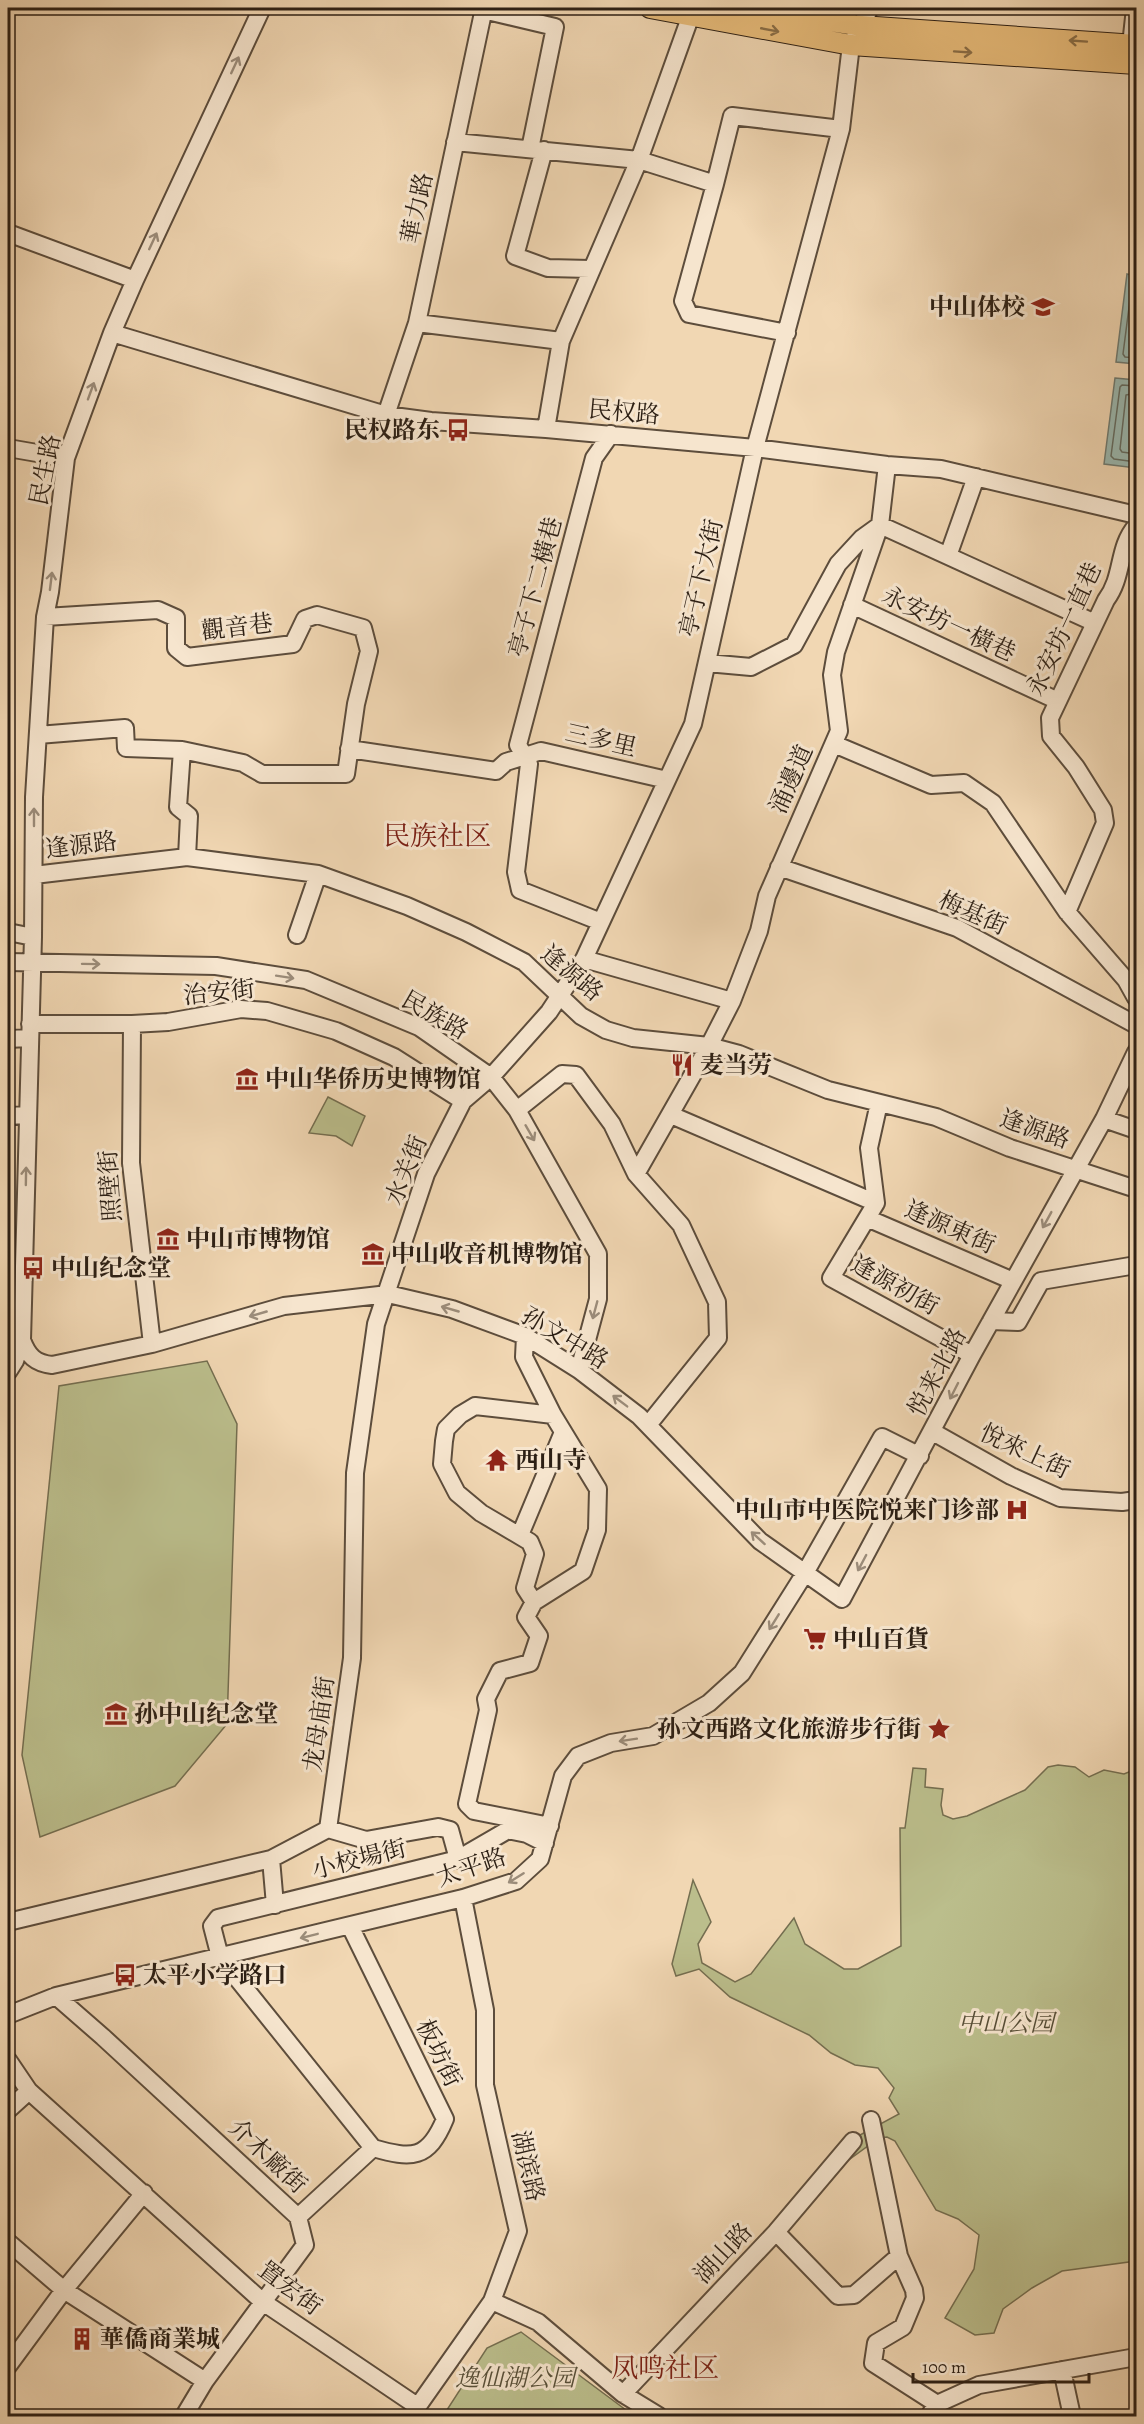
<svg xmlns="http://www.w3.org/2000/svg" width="1144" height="2424" viewBox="0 0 1144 2424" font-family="Alegreya,'Noto Serif SC',serif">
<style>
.green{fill:#bbbe8c;stroke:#746e50;stroke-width:1.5}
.water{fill:#9bb9b1;stroke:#6f7b72;stroke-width:1.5}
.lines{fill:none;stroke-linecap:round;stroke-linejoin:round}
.shore{stroke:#646c62;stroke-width:1.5}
.minor-casing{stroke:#5d4d3c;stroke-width:20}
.major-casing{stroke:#2c1f14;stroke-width:22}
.minor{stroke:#f6e5ce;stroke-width:16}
.major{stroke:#e8bc7a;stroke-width:20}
.oneway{stroke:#8a6e47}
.oneway2{stroke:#9b8c7a}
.labels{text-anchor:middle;stroke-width:6;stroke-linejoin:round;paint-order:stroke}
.street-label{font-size:24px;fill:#2c1f14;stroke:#f6e5ce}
.poi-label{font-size:24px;font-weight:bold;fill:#2c1f14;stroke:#f6e5ce;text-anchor:start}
.park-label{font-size:24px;font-style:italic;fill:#574f38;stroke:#f6e5ce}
.quarter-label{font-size:27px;fill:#7a1f14;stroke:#f6e5ce}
</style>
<rect width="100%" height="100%" fill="#f1d7b3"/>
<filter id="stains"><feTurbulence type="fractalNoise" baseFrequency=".00333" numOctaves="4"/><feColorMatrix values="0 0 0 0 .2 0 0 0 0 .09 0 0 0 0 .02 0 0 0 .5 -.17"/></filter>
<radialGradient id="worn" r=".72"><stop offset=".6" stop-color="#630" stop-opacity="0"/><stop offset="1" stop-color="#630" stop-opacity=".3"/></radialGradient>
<path class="green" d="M328 1097 365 1116 352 1146 336 1136 309 1133Z
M207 1361 237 1424 227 1724 175 1786 40 1837 22 1755 59 1386Z
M1058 1765 1075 1767 1089 1777 1104 1770 1124 1774 1136 1769V2261L1062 2271 1032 2288 1003 2309 994 2333 975 2335 945 2318 974 2269 979 2235 958 2219 936 2210 895 2141 887 2137 879 2138 843 2164 847 2142 899 2114 889 2098 894 2088 878 2068 855 2065 831 2053 809 2035 730 1997 699 1969 676 1976 672 1964 693 1880 711 1922 698 1944 702 1963 735 1982 751 1974 794 1918 805 1944 844 1969H858L901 1946 900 1828H905L913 1768 926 1769 925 1787 943 1789 941 1805 943 1815 953 1819 967 1816 1025 1790 1048 1767Z
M521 2332 634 2416H443L487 2348Z"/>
<path class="water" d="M1127 274 1136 276V364L1116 362Z
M1115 378 1136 380V468L1104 464Z"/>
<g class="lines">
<path class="shore" d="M1136 281 1132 284 1123 354 1125 357 1136 358
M1136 386 1122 385 1120 387 1111 456 1114 459 1136 462
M1136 393 1126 395 1120 449 1122 452 1136 454"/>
<g class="minor-casing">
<path id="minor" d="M483 10 555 27 530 149
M1131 45 1135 8
M455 142 639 160 715 184
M544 150 515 256 548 268 590 269
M8 233 135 280
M417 323 561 341
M112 333 386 415 431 421 546 429 755 448 887 465 941 469 1136 515
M787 333 689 314 683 301 715 184 732 116 841 129
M386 415 417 323 484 8
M546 429 561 341 639 160 691 15
M8 448 66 458
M948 556 976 477
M852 605 1058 701
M707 663 751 667 794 645 838 564 862 538 880 525 1095 623
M38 735 125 728 126 748 182 750 243 763 262 774H346L356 704 369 651 363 628 317 615 305 619 293 644 187 657 176 648V618L158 610 45 617
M834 744 931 785 964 783 993 803 1067 912 1126 980 1136 998
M349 749 496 771 506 762 541 751 667 780
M182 750 178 807 189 816 187 857
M779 867 957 928 1136 1025
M34 875 187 857 318 874 407 906 466 932 524 962 581 1016 606 1030 633 1038 709 1046 739 1054 828 1090 936 1117 1010 1148 1136 1189
M1067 912 1105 823 1103 810 1076 767 1051 736 1050 718 1106 600C1124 576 1117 548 1136 526
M601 922 520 890 516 872 529 764 518 745 594 458 611 434
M8 932 33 937
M297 935 318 874
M584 959 732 1001
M8 962 216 966 306 980 419 1027 491 1077 517 1110 598 1254V1299L579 1370
M30 1024H132L168 1022 241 1009 267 1011 336 1031 394 1057 463 1101
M132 1024 131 1163 152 1344
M8 1039 29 1038
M879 1103 869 1148 876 1203 831 1278 972 1355
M517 1110 562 1074 576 1075 612 1124 636 1174 681 1225 717 1302 718 1338 648 1425
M671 1115 876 1203
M8 1116 27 1115
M1104 1119 1136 1130
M636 1174 709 1046 732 1001 759 931 767 896 839 731 832 675 836 652 880 525 887 465
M867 1218 1013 1281
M991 1321 1018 1322 1041 1281 1136 1265
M525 1336 524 1357 553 1415 598 1489 597 1530 583 1571 534 1602 526 1617 539 1636 530 1663 500 1671 486 1699 488 1710 467 1804 474 1811 550 1826
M22 1340C28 1356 35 1363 52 1365L152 1344 284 1306 388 1294 452 1309 525 1336 579 1370 639 1416 760 1541 842 1599 972 1355 1104 1119 1136 1052
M8 1372 15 1361 22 1340 33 937 34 797 45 617 50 592 66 458 112 333 135 280 262 8
M933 1432 1011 1476 1060 1498 1122 1502 1136 1500
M520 1535 563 1432
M534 1602 525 1588 535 1554 530 1542 481 1513 457 1493 442 1464 444 1441 446 1429 460 1415 475 1406 553 1415
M328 1829 366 1840 438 1827 450 1830 458 1859
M271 1859 275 1905
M8 1922 271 1859 328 1829 352 1658 355 1473 376 1324 426 1174 463 1101 491 1077 549 1012 584 959 693 724 755 448 841 129 851 45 870 8
M350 1926 445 2119C428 2160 412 2159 373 2148
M56 1996 103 2037 298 2217 373 2148 220 1957 212 1926 218 1918 458 1859 508 1830 527 1834 545 1843
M8 2015 56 1996 463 1898 516 1881 540 1859 563 1776 578 1756 611 1743 653 1736 709 1703 742 1673 805 1573 882 1437 920 1456
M8 2060 29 2091 263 2302 417 2406
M8 2110 29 2091
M871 2120 899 2256 914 2290 915 2298 903 2327 876 2343 873 2363 937 2404
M776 2232 838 2296 854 2295 899 2256
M8 2242 64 2290 205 2381
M492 2301 538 2322 623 2394 659 2416
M8 2366 64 2290 144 2193
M1062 2370 1072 2416
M623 2394 776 2232 853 2141
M184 2416 205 2381 305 2245 298 2217
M411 2416 492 2301 518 2231 485 2085V2010L463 1898
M929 2416 937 2404 979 2385 1136 2357"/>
</g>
<g class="major-casing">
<path id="major" d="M650 8 851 45 1136 64
M749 8 861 26 1136 45"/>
</g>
<use href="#minor" class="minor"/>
<use href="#major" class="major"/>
</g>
<defs><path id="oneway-shaft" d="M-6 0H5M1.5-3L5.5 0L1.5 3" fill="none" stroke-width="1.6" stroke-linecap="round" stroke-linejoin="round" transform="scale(1.5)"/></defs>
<g class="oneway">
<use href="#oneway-shaft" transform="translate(770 30) rotate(11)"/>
<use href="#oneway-shaft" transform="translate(1078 41) rotate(-176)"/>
<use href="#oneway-shaft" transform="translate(963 52) rotate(4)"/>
</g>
<g class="oneway2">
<use href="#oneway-shaft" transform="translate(235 65) rotate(-65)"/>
<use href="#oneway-shaft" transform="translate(153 241) rotate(-65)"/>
<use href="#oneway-shaft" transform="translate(91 391) rotate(-70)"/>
<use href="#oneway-shaft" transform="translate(51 581) rotate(-83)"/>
<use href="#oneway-shaft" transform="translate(34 817) rotate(-90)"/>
<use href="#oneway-shaft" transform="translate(91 964) rotate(1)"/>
<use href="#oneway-shaft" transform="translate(285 977) rotate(9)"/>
<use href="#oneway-shaft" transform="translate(530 1133) rotate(60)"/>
<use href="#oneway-shaft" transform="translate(26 1176) rotate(-89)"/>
<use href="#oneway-shaft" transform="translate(1047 1220) rotate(119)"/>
<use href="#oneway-shaft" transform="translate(450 1309) rotate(-164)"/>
<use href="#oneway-shaft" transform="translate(595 1310) rotate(105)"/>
<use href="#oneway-shaft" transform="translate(258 1314) rotate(164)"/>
<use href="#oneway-shaft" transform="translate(954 1391) rotate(117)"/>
<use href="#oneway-shaft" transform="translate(620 1401) rotate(-143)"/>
<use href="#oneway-shaft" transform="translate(758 1538) rotate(-138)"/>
<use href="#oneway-shaft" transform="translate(862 1563) rotate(118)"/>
<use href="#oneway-shaft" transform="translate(774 1622) rotate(122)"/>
<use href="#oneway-shaft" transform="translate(628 1740) rotate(171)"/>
<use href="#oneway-shaft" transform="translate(516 1878) rotate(148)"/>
<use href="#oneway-shaft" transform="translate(309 1936) rotate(166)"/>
</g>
<defs>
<g id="school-bare" transform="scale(1.8)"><path d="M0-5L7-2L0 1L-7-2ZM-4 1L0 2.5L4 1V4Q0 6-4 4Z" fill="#8f2418" stroke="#f6e5ce" stroke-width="2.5" paint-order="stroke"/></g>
<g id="bus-bare" transform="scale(1.8)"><path d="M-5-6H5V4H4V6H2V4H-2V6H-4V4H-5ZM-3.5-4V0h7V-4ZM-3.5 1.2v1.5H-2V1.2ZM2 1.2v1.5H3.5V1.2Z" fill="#8f2418" stroke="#f6e5ce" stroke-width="2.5" paint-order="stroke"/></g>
<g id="restaurant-bare" transform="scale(1.8)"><path d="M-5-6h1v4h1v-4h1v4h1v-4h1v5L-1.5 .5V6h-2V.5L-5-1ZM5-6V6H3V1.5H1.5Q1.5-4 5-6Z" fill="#8f2418" stroke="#f6e5ce" stroke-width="2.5" paint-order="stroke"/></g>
<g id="museum-bare" transform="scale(1.8)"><path d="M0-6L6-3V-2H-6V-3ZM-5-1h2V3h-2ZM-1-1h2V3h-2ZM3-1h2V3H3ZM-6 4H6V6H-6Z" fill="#8f2418" stroke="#f6e5ce" stroke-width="2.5" paint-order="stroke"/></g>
<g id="temple-bare" transform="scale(1.8)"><path d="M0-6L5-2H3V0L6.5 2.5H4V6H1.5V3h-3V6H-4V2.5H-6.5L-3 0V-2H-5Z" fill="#8f2418" stroke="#f6e5ce" stroke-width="2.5" paint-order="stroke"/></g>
<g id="hospital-bare" transform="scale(1.8)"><path d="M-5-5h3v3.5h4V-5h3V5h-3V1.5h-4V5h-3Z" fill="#8f2418" stroke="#f6e5ce" stroke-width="2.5" paint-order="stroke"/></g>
<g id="supermarket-bare" transform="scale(1.8)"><path d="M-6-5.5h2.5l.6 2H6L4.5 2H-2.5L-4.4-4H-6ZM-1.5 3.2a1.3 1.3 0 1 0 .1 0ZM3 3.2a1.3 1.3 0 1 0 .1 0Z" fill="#8f2418" stroke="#f6e5ce" stroke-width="2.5" paint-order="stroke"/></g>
<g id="sight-bare" transform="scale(1.8)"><path d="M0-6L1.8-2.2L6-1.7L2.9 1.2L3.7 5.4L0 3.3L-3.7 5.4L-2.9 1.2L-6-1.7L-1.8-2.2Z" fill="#8f2418" stroke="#f6e5ce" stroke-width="2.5" paint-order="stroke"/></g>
<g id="building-bare" transform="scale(1.8)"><path d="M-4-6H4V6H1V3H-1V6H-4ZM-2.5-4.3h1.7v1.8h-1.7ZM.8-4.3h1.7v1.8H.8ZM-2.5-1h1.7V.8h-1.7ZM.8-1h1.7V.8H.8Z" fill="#8f2418" stroke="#f6e5ce" stroke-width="2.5" paint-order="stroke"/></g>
</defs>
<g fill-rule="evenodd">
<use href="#school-bare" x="1043" y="307"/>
<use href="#bus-bare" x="458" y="430"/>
<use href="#restaurant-bare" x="682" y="1065"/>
<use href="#museum-bare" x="247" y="1079"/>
<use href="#museum-bare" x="168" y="1239"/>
<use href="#museum-bare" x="373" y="1254"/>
<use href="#bus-bare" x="33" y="1268"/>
<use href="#temple-bare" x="497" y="1460"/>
<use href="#hospital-bare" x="1017" y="1510"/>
<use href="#supermarket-bare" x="815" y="1639"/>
<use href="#museum-bare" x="116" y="1714"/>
<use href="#sight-bare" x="939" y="1729"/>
<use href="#bus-bare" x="125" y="1975"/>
<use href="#building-bare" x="82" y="2339"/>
</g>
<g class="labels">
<g class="street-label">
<text transform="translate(417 208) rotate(-78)" y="8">華力路</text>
<text transform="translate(624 412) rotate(5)" y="8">民权路</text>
<text transform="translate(45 470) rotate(-79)" y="8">民生路</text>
<text transform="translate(701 578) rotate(-77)" y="8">亭子下大街</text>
<text transform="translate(535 587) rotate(-75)" y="8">亭子下二橫巷</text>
<text transform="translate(949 624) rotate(25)" y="8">永安坊一橫巷</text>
<text transform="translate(237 627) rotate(-7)" y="8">觀音巷</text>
<text transform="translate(1064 629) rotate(-65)" y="8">永安坊一直巷</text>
<text transform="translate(601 740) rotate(13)" y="8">三多里</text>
<text transform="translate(791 779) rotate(-66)" y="8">涌邊道</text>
<text transform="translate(81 845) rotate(-7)" y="8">逢源路</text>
<text transform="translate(973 913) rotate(24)" y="8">梅基街</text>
<text transform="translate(572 973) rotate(40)" y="8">逢源路</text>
<text transform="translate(219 992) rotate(-6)" y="8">治安街</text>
<text transform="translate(435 1015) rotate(30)" y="8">民族路</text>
<text transform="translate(1035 1129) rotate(19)" y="8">逢源路</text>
<text transform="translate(406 1170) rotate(-68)" y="8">水关街</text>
<text transform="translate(110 1186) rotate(-94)" y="8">照壁街</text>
<text transform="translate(950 1227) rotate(24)" y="8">逢源東街</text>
<text transform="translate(895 1285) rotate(29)" y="8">逢源初街</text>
<text transform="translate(565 1338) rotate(31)" y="8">孙文中路</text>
<text transform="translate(937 1372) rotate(-62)" y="8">悦来北路</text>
<text transform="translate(1025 1451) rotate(25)" y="8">悅來上街</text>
<text transform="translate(319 1724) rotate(-82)" y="8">龙母庙街</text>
<text transform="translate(359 1859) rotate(-14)" y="8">小校場街</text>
<text transform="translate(471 1867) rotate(-19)" y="8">太平路</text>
<text transform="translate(439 2053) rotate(64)" y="8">板坊街</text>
<text transform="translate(268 2156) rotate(43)" y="8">介木廠街</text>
<text transform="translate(528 2166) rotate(77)" y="8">湖滨路</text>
<text transform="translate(723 2253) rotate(-47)" y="8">湖山路</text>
<text transform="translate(290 2288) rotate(37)" y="8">置宏街</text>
</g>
<g class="poi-label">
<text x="1025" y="315" text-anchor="end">中山体校</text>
<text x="440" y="438" text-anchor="end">民权路东</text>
<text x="700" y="1073">麦当劳</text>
<text x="265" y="1087">中山华侨历史博物馆</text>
<text x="186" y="1247">中山市博物馆</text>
<text x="391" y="1262">中山收音机博物馆</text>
<text x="51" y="1276">中山纪念堂</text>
<text x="515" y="1468">西山寺</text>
<text x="999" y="1518" text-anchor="end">中山市中医院悦来门诊部</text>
<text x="833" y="1647">中山百貨</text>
<text x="134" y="1722">孙中山纪念堂</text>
<text x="921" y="1737" text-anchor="end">孙文西路文化旅游步行街</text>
<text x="143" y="1983">太平小学路口</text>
<text x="100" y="2347">華僑商業城</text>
</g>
<g class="park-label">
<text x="1006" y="2031">中山公园</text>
<text x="515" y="2386">逸仙湖公园</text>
</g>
<g class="quarter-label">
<text x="437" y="845">民族社区</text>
<text x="665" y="2377">凤鸣社区</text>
</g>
</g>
<rect width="1144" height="2424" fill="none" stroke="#f1d7b3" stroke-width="30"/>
<rect x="9" y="9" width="1126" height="2406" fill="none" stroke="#2c1f14" stroke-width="3"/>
<rect x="15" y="15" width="1114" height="2394" fill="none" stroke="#2c1f14" stroke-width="1.5"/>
<path d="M913 2373v9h176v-9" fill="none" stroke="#2c1f14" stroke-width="3"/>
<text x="922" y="2373" font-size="18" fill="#2c1f14" stroke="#f6e5ce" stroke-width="4.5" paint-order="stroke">100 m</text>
<rect width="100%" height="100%" filter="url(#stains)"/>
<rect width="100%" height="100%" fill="url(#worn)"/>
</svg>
